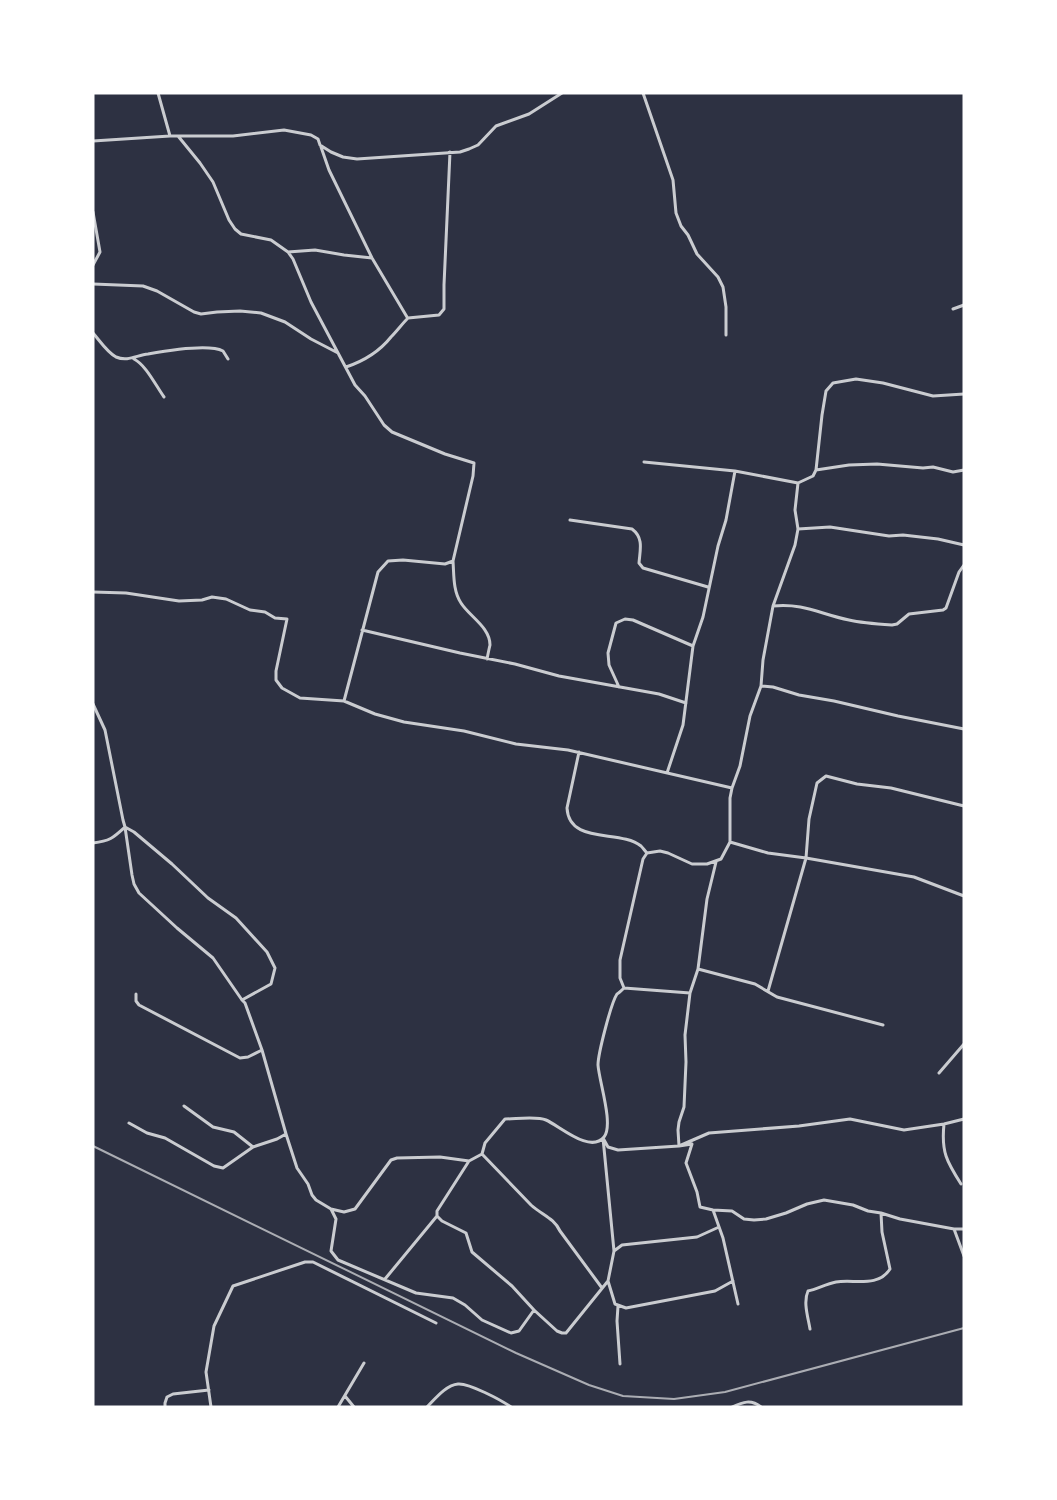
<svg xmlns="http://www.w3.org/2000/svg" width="1057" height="1500" viewBox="0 0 1057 1500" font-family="Cabin,sans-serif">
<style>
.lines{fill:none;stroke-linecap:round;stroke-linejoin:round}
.minor{stroke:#caccd0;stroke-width:3}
.rail{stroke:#abadb3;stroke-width:2}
</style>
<rect width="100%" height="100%" fill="#2d3142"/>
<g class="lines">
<path class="minor" d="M158 93 170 136
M643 93 673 180 676 213 681 226 688 235 697 254 718 277 723 287 726 307V335
M178 136 200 163 213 182 229 220 235 229 241 234 271 240 288 252 293 259 311 302 355 385 365 396 384 425 392 432 445 454 474 463 473 476 453 561 445 564 403 560 388 561 378 572 344 701
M93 141 170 136H233L284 130 311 135 318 139 320 145 331 152 343 157 357 159 460 152 469 149 478 145 496 126 529 114 562 93
M321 147 329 170 372 258 407 317
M93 212 100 252 93 265
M288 252 315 250 344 255 372 258
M93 284 143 286 157 291 194 312 201 314 217 312 240 311 261 313 285 322 311 339 338 353
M953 309 964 305
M93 333C100 341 107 352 116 357 128 362 137 355 148 354 165 351 209 344 223 351L228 359
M134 359C146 365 156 386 164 397
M346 367C364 361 379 352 391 337 397 331 402 324 408 318L439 315 444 309V285L450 152
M644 462 735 471 798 483 813 476 816 470 822 415 826 391 833 383 856 379 883 383 933 396 964 394
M816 470 849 465 877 464 923 468 933 467 953 472 964 470
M570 520 632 529C644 538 640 550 639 563L643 568 708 587
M798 529 830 527 889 536 903 535 938 539 964 545
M453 561C454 575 453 591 461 603 469 616 490 627 490 645 489 649 488 654 487 659
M93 592 126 593 179 601 202 600 212 597 226 599 250 610 265 612 275 618 287 619 276 671V680L282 688 300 698 344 701 375 714 404 722 464 731 516 744 568 750 732 788
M773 606C804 603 820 614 849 620 862 623 877 624 892 625L897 624 909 614 943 610 946 608 959 572 964 565
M362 630 460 653 515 664 559 676 659 694 686 703
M761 686 773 687 799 695 834 701 898 716 964 729
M619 687 609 665 608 653 616 623 625 619 633 620 693 646
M93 704 105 730 123 820 125 827 134 832 172 864 208 898 236 918 267 952 275 968 271 984 242 1000 245 1003 262 1050 286 1134 277 1139 253 1147 223 1168 214 1166 165 1138 147 1133 129 1123
M579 752 567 808C569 845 620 829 641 846 643 848 645 851 647 853
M667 773 683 725 693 646 703 617 718 546 726 520 735 471
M125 827 132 875 134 884 139 893 177 928 213 958 242 1000
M730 842 768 853 806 858 914 877 964 896
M93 843C110 841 113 838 125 827
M716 862 707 899 698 969 690 993 685 1035 686 1062 684 1107 679 1122 678 1130 679 1146 692 1144 686 1163 697 1192 700 1207 713 1210 732 1211 744 1219 754 1220 766 1219 786 1213 807 1204 824 1200 853 1205 868 1211 881 1213 900 1219 954 1229H964
M698 969 755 984 777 997 883 1025
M624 988 620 978V960L643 859 647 853 660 851 668 853 692 864H707L721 859 730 842V798L732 788 740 766 750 716 761 686 763 660 773 606 795 545 798 529 795 510 798 483
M768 991 806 858 809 819 817 783 826 776 857 784 891 788 964 806
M690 993 624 988C622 990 619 993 617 994 611 1003 598 1054 598 1065 599 1081 614 1125 604 1137 590 1154 560 1126 546 1120 537 1116 516 1119 505 1119L485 1143 482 1154 469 1161 437 1211V1216L442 1221 466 1233 472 1252 512 1286 534 1310 557 1331 562 1333H566L608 1281 614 1251 622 1245 697 1237 719 1227
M136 994V1001L139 1005 240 1058 248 1057 262 1050
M939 1073 964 1044
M184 1106 213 1127 234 1132 253 1147
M944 1124C941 1152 947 1162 961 1184
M286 1134 297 1168 308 1184 312 1195 316 1200 331 1209 344 1212 355 1209 391 1160 397 1158 440 1157 469 1161
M482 1154 531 1205C542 1215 554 1218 560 1231L602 1288
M331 1209 336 1219 331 1251 338 1260 416 1293 453 1298 465 1305 482 1320 511 1333 519 1331 534 1310
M713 1210 723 1238 738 1304
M954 1229 964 1256
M614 1251 603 1138 608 1147 618 1150 679 1146 709 1133 799 1126 850 1119 904 1130 944 1124 964 1119
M385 1279 437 1216
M608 1281 615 1304 626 1308 715 1291 733 1281
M618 1306 617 1321 620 1364
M810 1329C808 1317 803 1302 808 1291 817 1289 826 1284 836 1282 854 1279 878 1288 890 1269L882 1232 881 1213
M345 1396 354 1407
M165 1407V1403L167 1397 173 1394 209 1390
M211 1407 206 1372 214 1326 233 1286 305 1262H313L436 1323
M338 1407 364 1363
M427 1407C435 1399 446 1385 458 1384 469 1383 501 1400 511 1407
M732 1407C743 1402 751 1399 761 1407"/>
<path class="rail" d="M93 1146 516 1353 589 1385 623 1396 674 1399 725 1392 964 1328"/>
</g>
<rect width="1057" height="1500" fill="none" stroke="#ffffff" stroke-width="189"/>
</svg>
